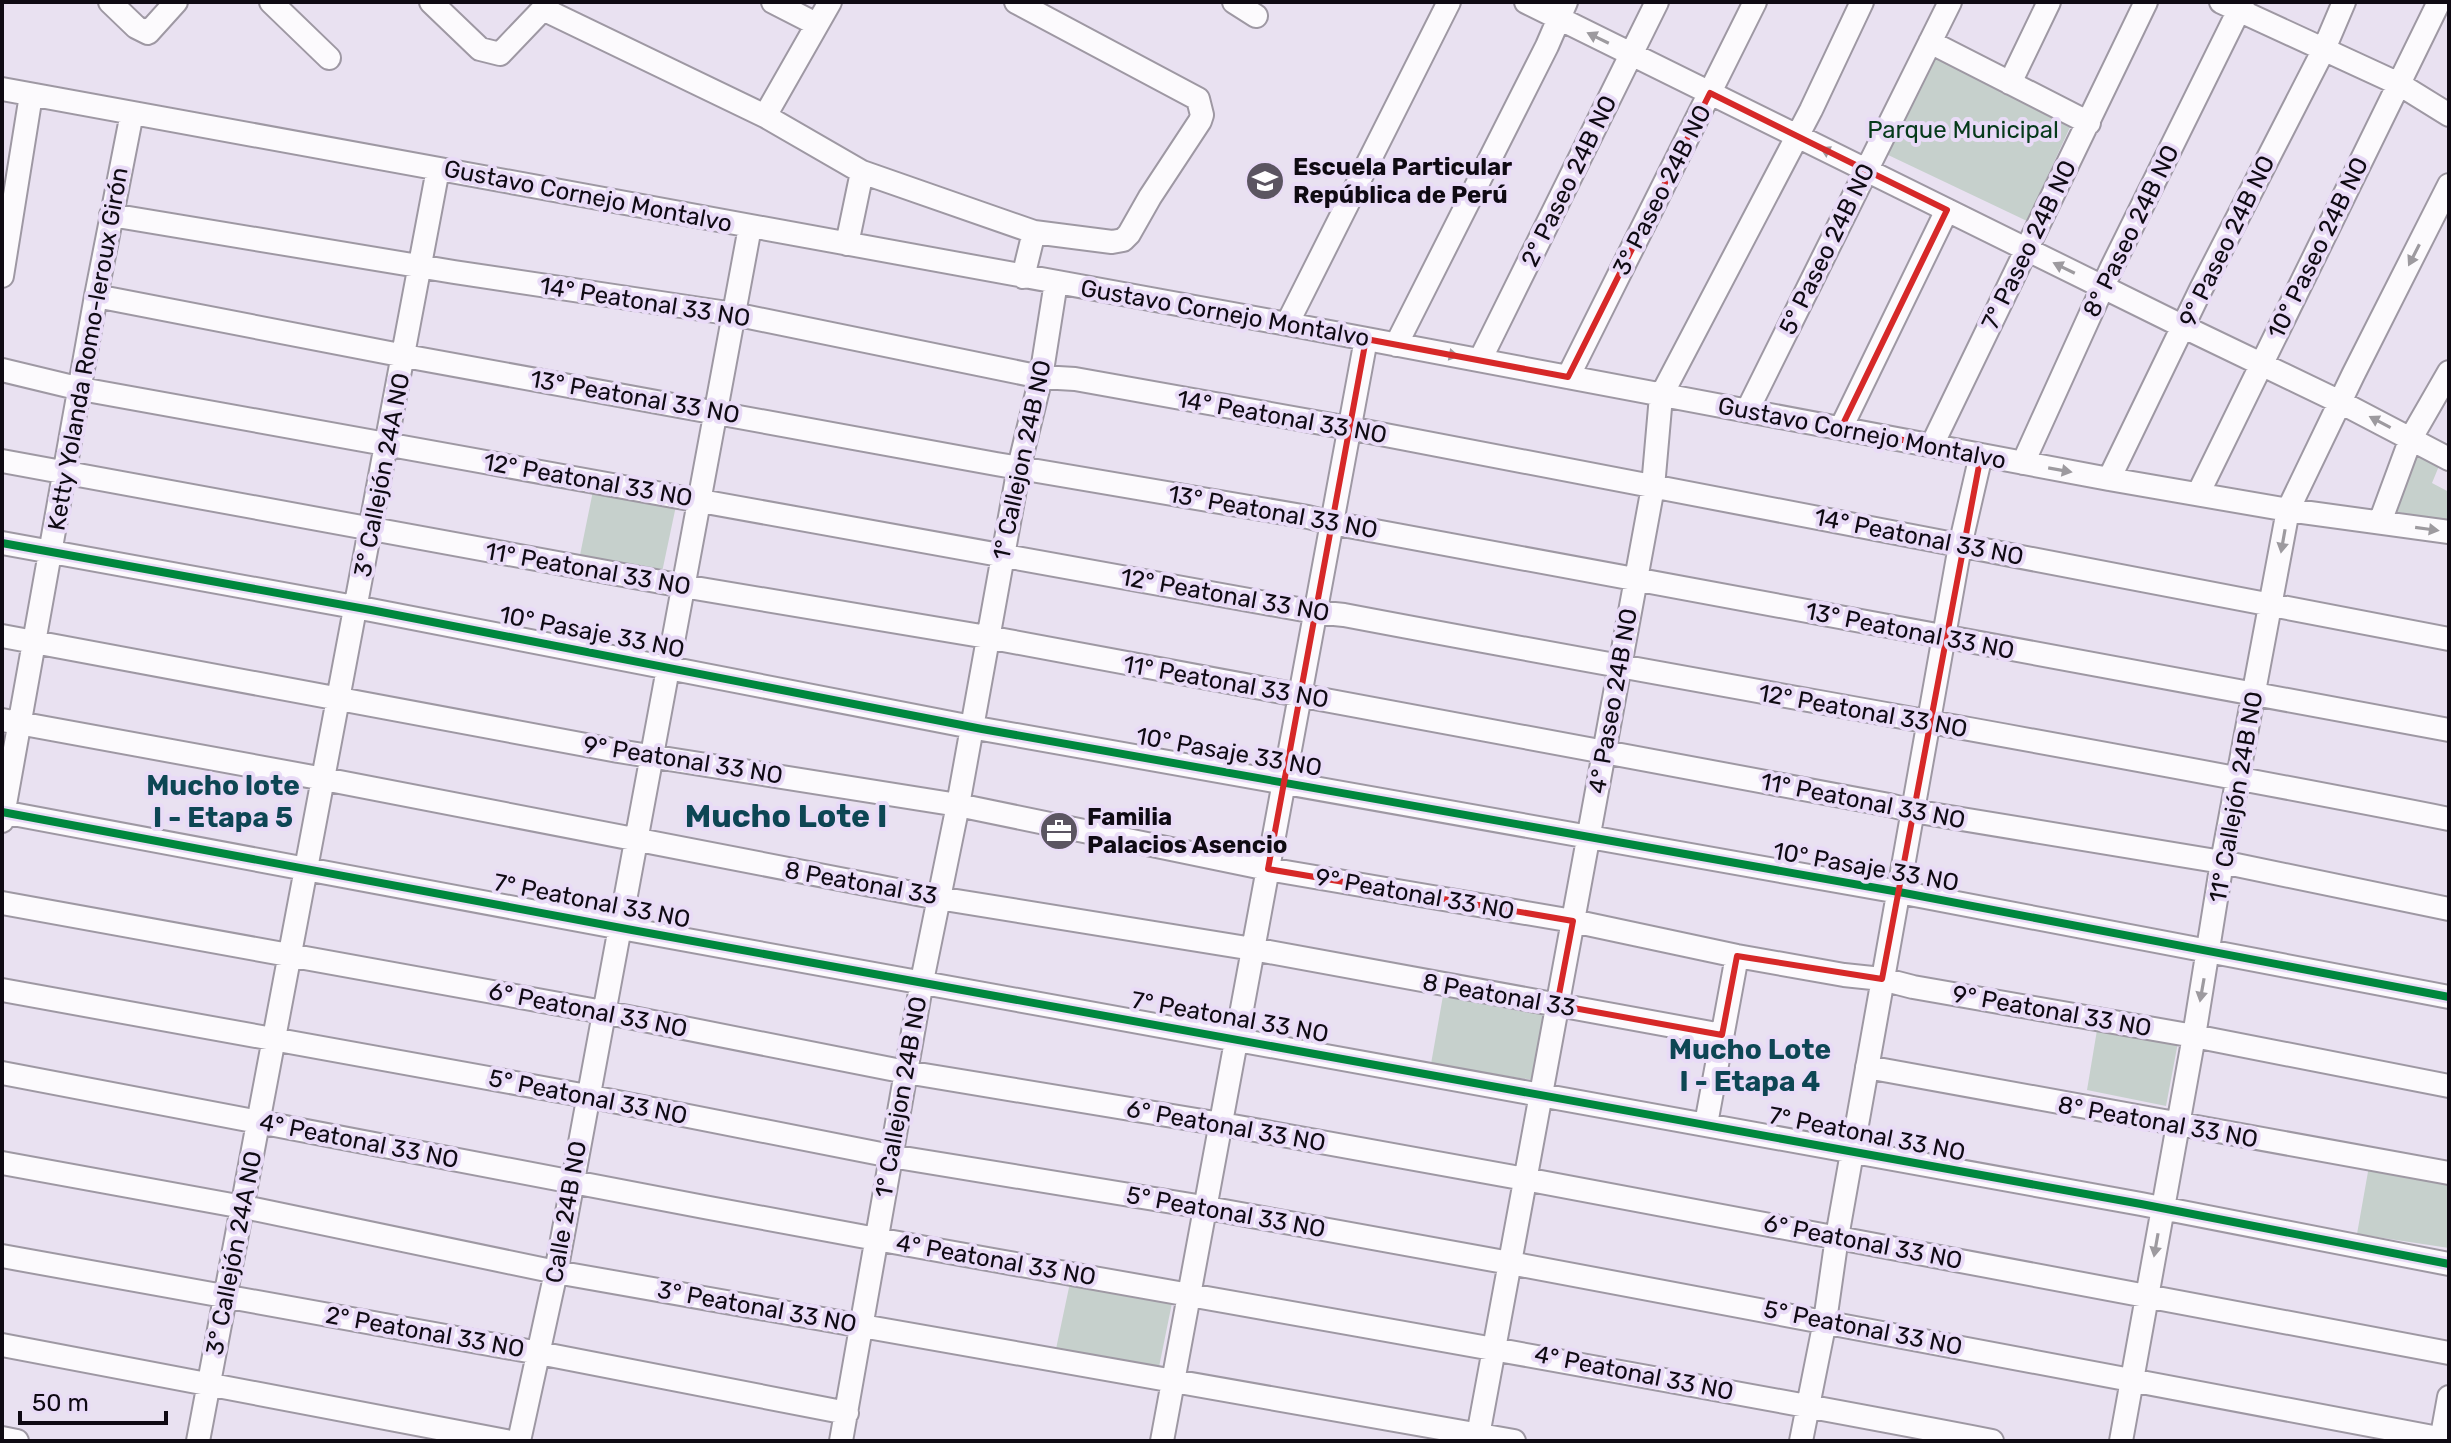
<svg xmlns="http://www.w3.org/2000/svg" width="2451" height="1443" viewBox="0 0 2451 1443" font-family="Rubik,sans-serif">
<style>
.green{fill:#c6d0cc}
.lines{fill:none;stroke-linecap:round;stroke-linejoin:round}
.minor-casing{stroke:#9e98a3;stroke-width:26}
.minor{stroke:#fcfafd;stroke-width:22}
.cycleway-casing{stroke:#e9dbf7;stroke-width:13}
.cycleway{stroke:#00873e;stroke-width:8}
.oneway{fill:#9d9a9f}
.marked{fill:none;stroke:#d62828;stroke-width:6;stroke-linejoin:round}
.labels{text-anchor:middle;stroke-width:8;stroke-linejoin:round;paint-order:stroke}
.park-label{font-size:24px;fill:#063a1a;stroke:#e9dbf7}
.poi-label{font-size:24px;font-weight:bold;fill:#0f0a13;stroke:#e9dbf7;text-anchor:start}
.street-label{font-size:24px;fill:#0f0a13;stroke:#e9dbf7}
.quarter-label{font-size:28px;font-weight:bold;fill:#0d4654;stroke:#e9dbf7}
.district-label{font-size:32px;font-weight:bold;fill:#0d4654;stroke:#e9dbf7}
</style>
<rect width="100%" height="100%" fill="#e9e1f1"/>
<path class="green" d="M1934 54 2071 125 2027 221 1886 154Z
M2410 451 2439 466 2432 483 2449 492V521L2392 511Z
M594 486 677 501 661 577 579 560Z
M1444 990 1547 1008 1533 1080 1431 1064Z
M2098 1024 2179 1037 2166 1106 2087 1090Z
M2369 1166 2449 1180V1248L2357 1234Z
M1071 1278 1173 1298 1159 1367 1056 1349Z"/>
<g class="lines">
<g class="minor-casing">
<path id="minor" d="M110 2 136 27 148 33 176 2
M271 2 329 58
M431 2 480 49 500 54 543 9
M548 2 543 9 765 116 862 172 1034 232 1112 242 1123 240 1129 234 1150 197 1200 121 1202 115 1198 99 1016 2
M773 2 816 24
M1234 2 1256 16
M1526 2 2184 327 2340 402 2449 459
M2221 2 2399 84 2449 115
M1930 42 2089 123
M2010 83 2049 2
M2 89 1287 324 2109 479 2288 510 2449 532
M765 116 830 2
M111 215 454 272 734 314 1041 377 1075 379 1349 428 2449 639
M847 244 862 172
M2 276 31 95
M1023 277 1034 232
M96 296 405 356 996 464 1308 517 1332 523C1704 591 2076 662 2449 730
M1287 324 1449 2
M1396 345 1547 46 1566 2
M1480 360 1657 2
M2 370 81 389 1315 612 1344 615C1712 685 2081 746 2449 819
M1568 377 1755 2
M1747 411 1950 2
M1841 428 1947 210
M1932 445 2146 2
M2 461 683 586 987 637 1889 805 1913 811 2222 862 2449 909
M2023 463 2111 269 2243 2
M2109 479 2201 289 2324 49 2344 2
M2198 494 2439 2
M2380 522 2411 438 2449 372
M2 543 371 610 982 729 1899 892 2449 997
M2 636 618 751 958 805 1268 869 1573 921 1737 956 1844 975 1882 979 1913 987 2194 1036 2449 1086
M2 720 324 779 938 898 1253 949 1722 1035
M2 812 632 930 2141 1204 2449 1264
M2 821 96 296 132 113
M2 903 603 1012 906 1072 1233 1126 1525 1179 2449 1353
M2 990 587 1096 891 1156 1191 1205 1510 1263 2449 1440
M1867 1067 2449 1173
M2 1073C292 1127 581 1185 871 1238 1245 1306 1619 1369 1992 1441
M1706 1124 1737 956
M2 1163 254 1209 556 1272 1514 1441
M2 1256 539 1353 847 1413
M2 1345 506 1441
M2 1438 17 1441
M198 1441 438 169
M519 1441 556 1272 750 227
M841 1441 922 981 958 805 1019 467 1041 377 1056 282
M1162 1441 1366 339
M1477 1441 1653 487 1661 396 1811 110 1862 2
M1801 1441 1825 1321 1837 1237 1960 546 1981 455
M2121 1441 2194 1036 2222 862 2288 510 2353 375 2449 185
M2441 1441 2449 1397"/>
</g>
<use href="#minor" class="minor"/>
<g class="cycleway-casing">
<path id="cycleway" d="M2 543 371 610 982 729 1899 892 2449 997
M2 812 632 930 2141 1204 2449 1264"/>
</g>
<use href="#cycleway" class="cycleway"/>
</g>
<defs><path id="oneway-solid" d="M-6-.8H1V-3.2L6.5 0L1 3.2V.8H-6Z" transform="scale(2)"/></defs>
<g class="oneway">
<use href="#oneway-solid" transform="translate(1598 38) rotate(-154)"/>
<use href="#oneway-solid" transform="translate(1831 153) rotate(-154)"/>
<use href="#oneway-solid" transform="translate(2414 255) rotate(117)"/>
<use href="#oneway-solid" transform="translate(2064 268) rotate(-154)"/>
<use href="#oneway-solid" transform="translate(1447 354) rotate(11)"/>
<use href="#oneway-solid" transform="translate(2380 422) rotate(-152)"/>
<use href="#oneway-solid" transform="translate(2060 470) rotate(10)"/>
<use href="#oneway-solid" transform="translate(2427 529) rotate(8)"/>
<use href="#oneway-solid" transform="translate(2283 541) rotate(100)"/>
<use href="#oneway-solid" transform="translate(2202 990) rotate(100)"/>
<use href="#oneway-solid" transform="translate(2156 1245) rotate(100)"/>
</g>
<path class="marked" d="M1710 93 1947 210 1841 428 1981 455 1882 979 1737 956 1722 1035 1557 1005 1573 921 1268 869 1366 339 1568 377Z"/>
<defs>
<g id="school-disc" transform="scale(2)"><circle r="9.5" fill="#5b5561" stroke="#e9dbf7"/><path d="M0-5L7-2L0 1L-7-2ZM-4 1L0 2.5L4 1V4Q0 6-4 4Z" fill="#fff"/></g>
<g id="office-disc" transform="scale(2)"><circle r="9.5" fill="#5b5561" stroke="#e9dbf7"/><path d="M-6-3h4V-5.5h4V-3h4V5H-6ZM-1-4.5V-3h2v-1.5ZM-6 0V1H6V0Z" fill="#fff"/></g>
</defs>
<g fill-rule="evenodd">
<use href="#school-disc" x="1265" y="181"/>
<use href="#office-disc" x="1059" y="831"/>
</g>
<g class="labels">
<g class="park-label">
<text x="1963" y="138">Parque Municipal</text>
</g>
<g class="poi-label">
<text x="1293" y="175">Escuela Particular<tspan x="1293" dy="28">República de Perú</tspan></text>
<text x="1087" y="825">Familia<tspan x="1087" dy="28">Palacios Asencio</tspan></text>
</g>
<g class="street-label">
<text transform="translate(1569 181) rotate(-64)" y="8">2° Paseo 24B NO</text>
<text transform="translate(1662 190) rotate(-63)" y="8">3° Paseo 24B NO</text>
<text transform="translate(588 196) rotate(11)" y="8">Gustavo Cornejo Montalvo</text>
<text transform="translate(2131 231) rotate(-64)" y="8">8° Paseo 24B NO</text>
<text transform="translate(2227 241) rotate(-64)" y="8">9° Paseo 24B NO</text>
<text transform="translate(2029 245) rotate(-64)" y="8">7° Paseo 24B NO</text>
<text transform="translate(2318 248) rotate(-64)" y="8">10° Paseo 24B NO</text>
<text transform="translate(1827 249) rotate(-64)" y="8">5° Paseo 24B NO</text>
<text transform="translate(645 302) rotate(9)" y="8">14° Peatonal 33 NO</text>
<text transform="translate(1225 313) rotate(10)" y="8">Gustavo Cornejo Montalvo</text>
<text transform="translate(88 349) rotate(-80)" y="8">Ketty Yolanda Romo-leroux Girón</text>
<text transform="translate(635 397) rotate(10)" y="8">13° Peatonal 33 NO</text>
<text transform="translate(1282 417) rotate(10)" y="8">14° Peatonal 33 NO</text>
<text transform="translate(1862 433) rotate(11)" y="8">Gustavo Cornejo Montalvo</text>
<text transform="translate(1022 460) rotate(-78)" y="8">1° Callejon 24B NO</text>
<text transform="translate(382 475) rotate(-79)" y="8">3° Callejón 24A NO</text>
<text transform="translate(588 480) rotate(10)" y="8">12° Peatonal 33 NO</text>
<text transform="translate(1273 512) rotate(10)" y="8">13° Peatonal 33 NO</text>
<text transform="translate(1919 537) rotate(11)" y="8">14° Peatonal 33 NO</text>
<text transform="translate(588 569) rotate(10)" y="8">11° Peatonal 33 NO</text>
<text transform="translate(1225 595) rotate(10)" y="8">12° Peatonal 33 NO</text>
<text transform="translate(1910 631) rotate(11)" y="8">13° Peatonal 33 NO</text>
<text transform="translate(592 632) rotate(11)" y="8">10° Pasaje 33 NO</text>
<text transform="translate(1226 682) rotate(10)" y="8">11° Peatonal 33 NO</text>
<text transform="translate(1613 701) rotate(-80)" y="8">4° Paseo 24B NO</text>
<text transform="translate(1863 711) rotate(10)" y="8">12° Peatonal 33 NO</text>
<text transform="translate(1229 752) rotate(10)" y="8">10° Pasaje 33 NO</text>
<text transform="translate(683 760) rotate(9)" y="8">9° Peatonal 33 NO</text>
<text transform="translate(2236 797) rotate(-80)" y="8">11° Callejón 24B NO</text>
<text transform="translate(1863 801) rotate(11)" y="8">11° Peatonal 33 NO</text>
<text transform="translate(1866 867) rotate(10)" y="8">10° Pasaje 33 NO</text>
<text transform="translate(861 883) rotate(10)" y="8">8 Peatonal 33</text>
<text transform="translate(1415 894) rotate(10)" y="8">9° Peatonal 33 NO</text>
<text transform="translate(592 901) rotate(11)" y="8">7° Peatonal 33 NO</text>
<text transform="translate(1499 995) rotate(10)" y="8">8 Peatonal 33</text>
<text transform="translate(588 1010) rotate(11)" y="8">6° Peatonal 33 NO</text>
<text transform="translate(2052 1011) rotate(10)" y="8">9° Peatonal 33 NO</text>
<text transform="translate(1230 1017) rotate(10)" y="8">7° Peatonal 33 NO</text>
<text transform="translate(588 1097) rotate(11)" y="8">5° Peatonal 33 NO</text>
<text transform="translate(901 1097) rotate(-80)" y="8">1° Callejon 24B NO</text>
<text transform="translate(2158 1122) rotate(10)" y="8">8° Peatonal 33 NO</text>
<text transform="translate(1226 1126) rotate(10)" y="8">6° Peatonal 33 NO</text>
<text transform="translate(1867 1134) rotate(11)" y="8">7° Peatonal 33 NO</text>
<text transform="translate(359 1141) rotate(11)" y="8">4° Peatonal 33 NO</text>
<text transform="translate(566 1212) rotate(-80)" y="8">Calle 24B NO</text>
<text transform="translate(1226 1212) rotate(10)" y="8">5° Peatonal 33 NO</text>
<text transform="translate(1863 1242) rotate(11)" y="8">6° Peatonal 33 NO</text>
<text transform="translate(234 1253) rotate(-79)" y="8">3° Callejón 24A NO</text>
<text transform="translate(996 1260) rotate(10)" y="8">4° Peatonal 33 NO</text>
<text transform="translate(757 1307) rotate(10)" y="8">3° Peatonal 33 NO</text>
<text transform="translate(1863 1328) rotate(11)" y="8">5° Peatonal 33 NO</text>
<text transform="translate(425 1332) rotate(10)" y="8">2° Peatonal 33 NO</text>
<text transform="translate(1634 1373) rotate(11)" y="8">4° Peatonal 33 NO</text>
</g>
<g class="quarter-label">
<text x="223" y="795">Mucho lote<tspan x="223" dy="32">I - Etapa 5</tspan></text>
<text x="1750" y="1059">Mucho Lote<tspan x="1750" dy="32">I - Etapa 4</tspan></text>
</g>
<g class="district-label">
<text x="786" y="827">Mucho Lote I</text>
</g>
</g>
<rect width="2451" height="1443" fill="none" stroke="#0f0a13" stroke-width="8"/>
<path d="M20 1411v12h146v-12" fill="none" stroke="#0f0a13" stroke-width="4"/>
<text x="32" y="1411" font-size="24" fill="#0f0a13" stroke="#e9dbf7" stroke-width="6" paint-order="stroke">50 m</text>
</svg>
